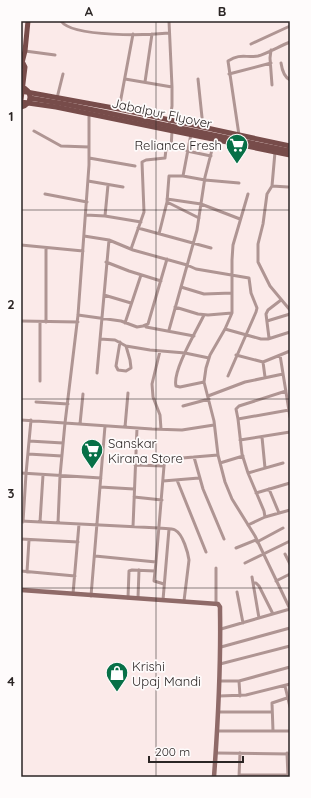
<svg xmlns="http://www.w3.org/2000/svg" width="311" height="798" viewBox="0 0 311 798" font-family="Quicksand,sans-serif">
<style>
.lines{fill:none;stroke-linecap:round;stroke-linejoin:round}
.street{stroke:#af9593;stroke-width:3}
.secondary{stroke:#8f6a68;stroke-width:4.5}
.primary{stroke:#774c4a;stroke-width:5}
.primary-bridge{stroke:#774c4a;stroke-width:5}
.grid{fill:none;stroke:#2b2524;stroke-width:1;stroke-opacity:0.55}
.labels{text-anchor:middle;stroke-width:3.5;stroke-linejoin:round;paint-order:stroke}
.street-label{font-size:13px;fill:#2b2524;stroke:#fefbfb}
.poi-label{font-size:13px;fill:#2b2524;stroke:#fefbfb;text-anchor:start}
.neatline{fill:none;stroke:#2b2524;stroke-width:1.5}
.grid-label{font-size:13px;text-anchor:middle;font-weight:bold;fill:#2b2524}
</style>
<rect width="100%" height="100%" fill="#fbeae9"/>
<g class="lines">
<path class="street" d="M61 21C73 38 149 35 169 33
M169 21 172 87V106L169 127
M251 44 290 26
M271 50 270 58 272 85
M25 51 55 55
M281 63C282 70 284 77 290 80
M229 74 271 63
M125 79 172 87
M198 79 203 127
M145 82 152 34
M57 98 63 74
M119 109 133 34
M34 131 61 146 89 147
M239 135 228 61C241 53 245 58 258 56 266 54 280 46 290 42
M187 151 211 156
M275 152 272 186 267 194 263 224 258 244V262L270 286 290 310
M89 158 135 166
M183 176 191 134
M88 181 123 187
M272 186 288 187
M45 194 87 202
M248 194 233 245 232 260V313L225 329 210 355 206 368 204 382 214 421 218 455 225 482 232 499 255 536 290 609
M167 199 201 204 240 219
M86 215 105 216 141 222
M105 216 108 185
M199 218 167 202 169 176H183L205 180 239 183
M138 228 211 248
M159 234 167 202
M84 236 109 240 133 250 187 265 196 269 249 278 251 293 257 308 256 312 228 376
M21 245 83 251
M131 249 144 212 142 162 146 160 165 158 166 149H171L172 131
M106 262 129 271 161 281
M181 287 204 294 232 293
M104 295 131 303
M175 307 198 314 208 315 232 313
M78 315 121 321 137 327 143 326 148 324 167 259
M204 315C197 330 172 371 176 386L180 387 204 382
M21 321 78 322
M267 321 290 314
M46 322V248
M125 323 141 275
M146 327 194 336
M225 329 261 339H268L290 332
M169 330 197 230 205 177 215 138
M269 338 266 314 268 310 281 300
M100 339 115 340 126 346 150 350 185 353 209 358
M120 342 116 366 118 370 126 371 131 368 130 360 126 346
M160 351 152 384 153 397 160 415 161 429
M236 355 263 362 290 351
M280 355 290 417
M263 362 265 377
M97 373 109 240
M40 381V322
M208 396 245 382 283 374
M36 402 68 404
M183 406 209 399
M238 419 289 410
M21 420 152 429 182 430 214 425
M80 424 83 394
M125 427 128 393
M262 437 265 468
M240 440 290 432
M29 441 63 443
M28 454 62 456
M194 457 203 489 224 539
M220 463 243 456
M164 466 165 461 170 459 218 455
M21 473 101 478
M248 473 283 463
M177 480 206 552
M163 481 199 478
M100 487 134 489
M269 489 279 513
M256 493 290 483
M134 497 162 500
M265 517 264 511 248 473 242 454 238 419 236 409 239 406 286 391
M21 521 159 528C164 529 171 528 175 530 183 534 188 553 189 560L184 601
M23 522 26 474 31 420
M40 522 43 475
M58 523 60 476 65 423 78 315 89 165V113
M248 525 265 517 290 510
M133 527 137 428
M21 539 78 542
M257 542 283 528
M236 548 256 540
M285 554 290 564
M95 556 156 562 164 466 135 465
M156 562 154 581 164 584
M245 563 290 541
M21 571 75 576
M27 572 29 540
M252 577 259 618
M276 581 290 574
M253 583H256L259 586 273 614
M237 592 243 623
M73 594 79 524
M91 596 105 426
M128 598 129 571 132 570 155 571
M138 598 139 570
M163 600 169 529
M216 604V568
M221 629 290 609
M221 647 290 628
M220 664 290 646
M220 681H239L290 667
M239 681 240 696
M285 686 290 707
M219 696 246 695 290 684
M218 712H272
M217 731H290
M273 731 272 703 290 697
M216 753 290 754
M287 753 288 777
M239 775H288
M239 777 240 753"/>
<path class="secondary" d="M21 590 218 604 220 607V611C221 666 218 722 214 777"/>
<path class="primary" d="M21 67 25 51 28 21
M21 91 119 109 290 146
M21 100 25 67 23 63
M21 102 56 107 290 155"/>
<path class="primary-bridge" d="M21 87C33 90 33 104 21 107
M30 98 65 104 290 151"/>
</g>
<path class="grid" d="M156 21V777M21 210H290M21 399H290M21 588H290"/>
<defs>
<g id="supermarket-pin" transform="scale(1.15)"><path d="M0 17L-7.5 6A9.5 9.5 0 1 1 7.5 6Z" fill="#077047" stroke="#fefbfb"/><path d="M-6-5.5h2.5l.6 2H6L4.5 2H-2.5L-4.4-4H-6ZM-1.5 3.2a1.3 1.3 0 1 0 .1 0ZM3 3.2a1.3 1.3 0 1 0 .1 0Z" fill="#fff"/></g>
<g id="shop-pin" transform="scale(1.15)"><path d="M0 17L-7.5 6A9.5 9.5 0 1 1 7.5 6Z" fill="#077047" stroke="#fefbfb"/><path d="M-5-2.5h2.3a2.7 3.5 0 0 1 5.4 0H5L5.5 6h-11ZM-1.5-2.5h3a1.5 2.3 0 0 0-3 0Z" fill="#fff"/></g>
</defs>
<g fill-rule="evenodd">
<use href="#supermarket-pin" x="237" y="145"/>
<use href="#supermarket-pin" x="92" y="450"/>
<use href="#shop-pin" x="117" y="673"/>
</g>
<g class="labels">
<g class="street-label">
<text transform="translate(162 113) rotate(12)" y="5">Jabalpur Flyover</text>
</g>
<g class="poi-label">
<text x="222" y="150" text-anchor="end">Reliance Fresh</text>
<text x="108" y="448">Sanskar<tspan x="108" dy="15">Kirana Store</tspan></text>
<text x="132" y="671">Krishi<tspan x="132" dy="15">Upaj Mandi</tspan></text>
</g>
</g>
<rect width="311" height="798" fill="none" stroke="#fefbfb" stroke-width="44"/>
<path d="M149 756v6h94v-6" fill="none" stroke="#2b2524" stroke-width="2"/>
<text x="155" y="756" font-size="12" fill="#2b2524" stroke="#fefbfb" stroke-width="3" paint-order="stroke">200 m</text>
<rect x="22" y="22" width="267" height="754" class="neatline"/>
<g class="grid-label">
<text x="89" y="16">A</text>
<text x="222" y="16">B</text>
<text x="11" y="121">1</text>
<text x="11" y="309">2</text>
<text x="11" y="498">3</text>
<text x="11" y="686">4</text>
</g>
</svg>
